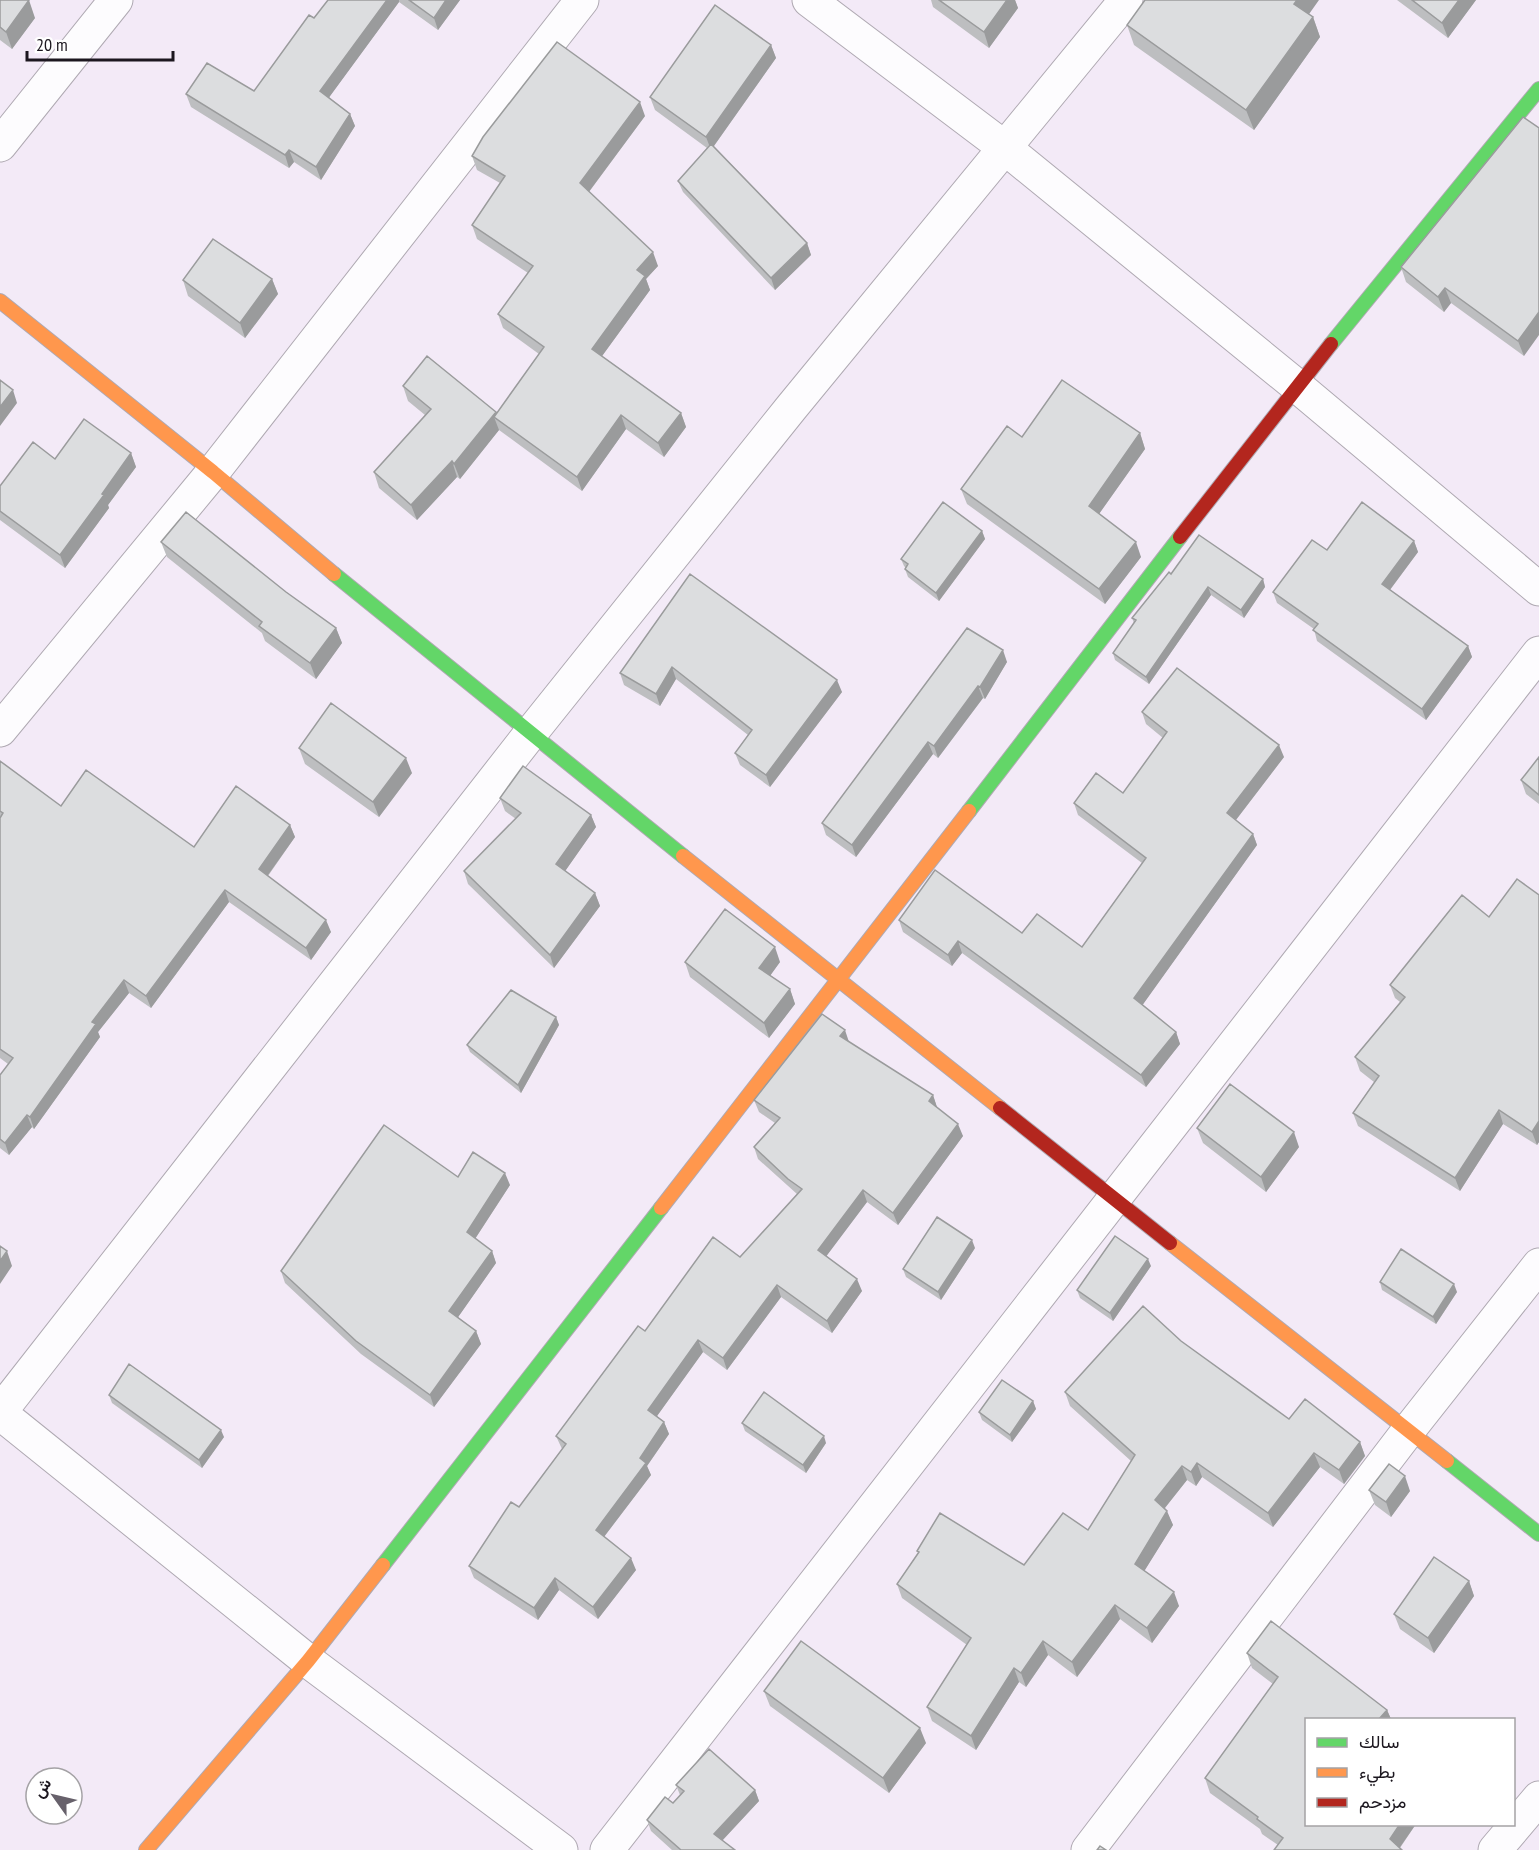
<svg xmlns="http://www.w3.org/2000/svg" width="1539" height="1850" viewBox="0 0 1539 1850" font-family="'PT Sans Narrow',Vazirmatn,sans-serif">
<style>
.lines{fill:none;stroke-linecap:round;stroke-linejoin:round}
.street-casing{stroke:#afa9b2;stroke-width:35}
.fast-casing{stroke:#afa9b2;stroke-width:16}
.slow-casing{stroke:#afa9b2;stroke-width:16}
.jam-casing{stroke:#afa9b2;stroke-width:16}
.street{stroke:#fdfcfe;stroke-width:33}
.fast{stroke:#63d668;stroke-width:14}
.slow{stroke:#ff974d;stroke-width:14}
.jam{stroke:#b3261e;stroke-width:14}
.wall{fill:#bdbec0}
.shaded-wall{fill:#9a9b9c}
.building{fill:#dcdddf;stroke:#9a9b9c;stroke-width:1.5}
</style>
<rect width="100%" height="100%" fill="#f3eaf7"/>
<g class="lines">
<g class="street-casing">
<path id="street" d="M809 0 1005 148 1297 386 1539 589
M0 145 116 0
M0 730 213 472 582 0
M0 1412 530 734 791 408 1126 0
M0 1413 308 1661 561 1850
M607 1850 1539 653
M1088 1850 1408 1431 1539 1265
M1495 1850 1539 1798"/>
</g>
<g class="fast-casing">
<path id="fast" d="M1331 344 1539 89
M334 574 683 856
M969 811 1180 537
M1447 1461 1539 1534
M383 1565 661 1208"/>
</g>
<g class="slow-casing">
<path id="slow" d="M0 301 213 472 334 574
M683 856 1000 1108
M661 1208 969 811
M1170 1243 1447 1461
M146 1850 308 1661 383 1565"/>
</g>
<g class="jam-casing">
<path id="jam" d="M1180 537 1331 344
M1000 1108 1170 1243"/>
</g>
<use href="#street" class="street"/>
<use href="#fast" class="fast"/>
<use href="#slow" class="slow"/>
<use href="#jam" class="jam"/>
</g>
<path class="wall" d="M0 0 35 18 12 49 0 40Z
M328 0H460L438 30 399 2 329 97 350 114 355 126 321 180 294 162 289 168 191 107 186 94 254 91 314 18Z
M931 0H1015L1018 8 989 48 933 7Z
M1397 0H1476L1448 38Z
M1309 14 1313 17 1320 37 1254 130 1134 45 1127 25Z
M771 45 776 58 714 146 807 243 811 255 775 290 683 192 678 181 707 148 655 110 650 97Z
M645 116 589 192 658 266 646 279 650 290 602 356 681 413 686 427 664 457 626 429 582 491 499 430 460 479 457 477 417 520 379 488 374 472 425 415 408 401 403 386 496 414 539 354 503 328 498 314 528 273 477 239 472 225 500 183 477 170 472 156Z
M1523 117 1524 356 1451 303 1444 312 1406 282 1401 267Z
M272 279 278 294 245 338 188 296 183 280Z
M1140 433 1145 449 1099 514 1141 557 1105 604 967 504 961 489 1022 437Z
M131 453 136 467 108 505 109 508 65 568 0 520V486Z
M982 531 985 539 939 601 908 577 905 569 906 568 904 566 901 559Z
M1414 541 1418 552 1390 590 1468 646 1472 657 1426 720 1317 641 1314 629 1277 603 1273 592 1327 550Z
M161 542 286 592 336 628 342 643 316 679 265 641 262 633 167 557Z
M690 574 842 692 770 787 740 765 735 753 748 735 676 679 660 706 624 685 620 673Z
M1171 574 1263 579 1265 587 1244 618 1211 595 1149 684 1115 660 1113 653 1134 623 1132 618Z
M967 628 1007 662 985 699 983 698 938 758 933 754 856 857 826 835 822 823Z
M1142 712 1284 757 1236 820 1253 834 1257 845 1142 1005 1176 1032 1180 1044 1146 1087 962 953 952 966 903 932 899 920 1022 933 1082 947 1142 863 1078 815 1074 803 1123 793 1163 738 1146 724Z
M299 748 412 773 379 817 305 764Z
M1539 757V804L1526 794 1521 780Z
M0 761 61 806 194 847 290 825 295 837 268 876 331 932 311 960 229 902 151 1008 129 993 98 1032 100 1037 34 1129 32 1127 9 1155 0 1148V1075L8 1064 0 1058Z
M500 798 591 815 596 827 565 871 595 893 600 906 554 968 468 884 464 871 516 819 505 811Z
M1539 895V1142L1537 1145 1503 1124 1460 1191 1358 1126 1353 1113 1374 1082 1360 1071 1355 1057 1400 1002 1395 998 1390 985 1489 917Z
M685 962H780L770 975 790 989 795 1004 769 1038 690 977Z
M556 1017 559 1025 521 1093 470 1052 467 1045Z
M849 1042 933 1095 937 1108 963 1136 898 1225 867 1202 826 1256 862 1291 832 1333 781 1297 727 1370 703 1352 657 1416 664 1422 669 1434 647 1466 651 1475 604 1537 636 1570 598 1619 559 1590 538 1620 474 1578 469 1566 519 1507 562 1449 556 1436 645 1331 740 1257 797 1194 758 1159 754 1147 775 1123 759 1112 754 1100Z
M1197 1128 1299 1147 1266 1192 1203 1143Z
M458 1177 510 1185 475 1239 492 1251 496 1263 458 1317 476 1331 481 1344 434 1407 361 1354 285 1283 281 1271Z
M975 1248 941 1300 906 1277 903 1269Z
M1151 1266 1113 1321 1080 1298 1077 1290Z
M1380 1282 1457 1292 1436 1324 1382 1290Z
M1181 1341 1289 1419 1360 1442 1365 1456 1344 1484 1320 1467 1273 1527 1202 1477 1196 1486 1187 1480 1165 1508 1173 1525 1144 1571 1179 1606 1152 1643 1120 1619 1077 1677 1048 1655 1026 1687 1019 1682 976 1750 932 1721 927 1707 967 1645 902 1598 897 1584 918 1553 917 1551 1024 1565 1088 1530 1131 1461 1070 1406 1065 1392Z
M109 1395 224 1437 202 1468 112 1403Z
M1033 1401 1036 1409 1012 1442 982 1420 979 1412Z
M742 1423 826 1443 806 1473 745 1431Z
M1369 1490 1410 1491 1391 1517 1375 1505Z
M1469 1581 1474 1596 1434 1653 1400 1629 1394 1614Z
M1247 1653 1387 1710 1391 1719H1306V1824H1416L1400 1848 1278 1845 1262 1834 1260 1829 1210 1793 1205 1778 1273 1684 1252 1668Z
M764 1691 926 1743 889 1793 770 1706Z
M676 1785 755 1790 759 1801 722 1841 735 1850H672L651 1831 647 1820 673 1803 680 1795Z"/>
<path class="shaded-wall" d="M29 0 35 18 12 49 6 32Z
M387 0H399V2L325 103 320 91Z
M446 0H460L438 30 434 18Z
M1007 0H1015L1018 8 989 48 984 32Z
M1297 0H1319L1302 24 1294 4Z
M1459 0H1476L1448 38 1442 23Z
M1313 17 1320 37 1254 130 1246 110Z
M771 45 776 58 711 150 706 137Z
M640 102 645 116 585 197 580 183Z
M350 114 355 126 321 180 316 167Z
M289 150 294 162 289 168 285 155Z
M807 243 811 255 775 290 771 278Z
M653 252 658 266 646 279 650 290 597 363 592 349 637 270Z
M272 279 278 294 245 338 240 323Z
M1445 288 1451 303 1444 312 1438 297Z
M1539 312V335L1524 356 1518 341Z
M13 390 17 403 0 426V407Z
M496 412 498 420 494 417 499 430 460 479 454 464Z
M681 413 686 427 664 457 658 443Z
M621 415 626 429 582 491 577 477Z
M1140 433 1145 449 1094 521 1089 506Z
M131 453 136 467 108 505 109 508 65 568 60 555 102 494Z
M452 461 457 477 417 520 411 505Z
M982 531 985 539 939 601 936 593Z
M1414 541 1418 552 1386 595 1382 584Z
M1136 542 1141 557 1105 604 1099 589Z
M1263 579 1265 587 1244 618 1241 610Z
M1208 587 1211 595 1149 684 1146 677Z
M336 628 342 643 316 679 310 663Z
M1468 646 1472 657 1426 720 1422 709Z
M1003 650 1007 662 985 699 980 687Z
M672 667 676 679 660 706 656 694Z
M837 680 842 692 770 787 766 775Z
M978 686 983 698 938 758 934 746Z
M928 742 933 754 856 857 852 845Z
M1279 745 1284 757 1232 825 1227 813Z
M406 758 412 773 379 817 373 802Z
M591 815 596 827 561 877 556 864Z
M290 825 295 837 263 882 259 869Z
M1253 834 1257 845 1139 1010 1134 998Z
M225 890 229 902 151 1008 146 996Z
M595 893 600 906 554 968 550 955Z
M326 920 331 932 311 960 306 948Z
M958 941 962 953 952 966 948 955Z
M775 947 780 962 765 983 759 968Z
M124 980 129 993 98 1032 100 1037 34 1129 30 1117 92 1022Z
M790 989 795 1004 769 1038 764 1023Z
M556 1017 559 1025 521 1093 518 1085Z
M845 1030 849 1042 840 1036Z
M1176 1032 1180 1044 1146 1087 1141 1075Z
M933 1095 937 1107 933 1114 929 1101Z
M1499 1110 1503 1124 1460 1191 1455 1178Z
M27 1115 32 1127 9 1155 5 1143Z
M1539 1121V1142L1537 1145 1532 1132Z
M958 1124 963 1136 898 1225 893 1213Z
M1294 1132 1299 1147 1266 1192 1261 1177Z
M505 1173 510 1185 471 1245 467 1232Z
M863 1190 867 1202 822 1262 818 1250Z
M972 1240 975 1248 941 1300 938 1292Z
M7 1251 12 1266 0 1284V1261Z
M492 1251 496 1263 454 1323 449 1311Z
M1148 1259 1151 1266 1113 1321 1110 1313Z
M857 1279 862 1291 832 1333 827 1321Z
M1454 1284 1457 1292 1436 1324 1433 1317Z
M777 1285 781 1297 727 1370 723 1358Z
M476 1331 481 1344 434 1407 430 1395Z
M698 1340 703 1352 652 1423 648 1410Z
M1033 1401 1036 1409 1012 1442 1010 1435Z
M664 1422 669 1434 647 1466 651 1475 600 1542 596 1530 640 1458Z
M221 1430 224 1437 202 1468 199 1460Z
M824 1436 826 1443 806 1473 803 1465Z
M1360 1442 1365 1456 1344 1484 1339 1470Z
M1314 1453 1320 1467 1273 1527 1268 1513Z
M1197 1463 1202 1477 1196 1486 1191 1472Z
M1182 1466 1187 1480 1160 1514 1155 1500Z
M1405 1476 1410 1491 1391 1517 1386 1502Z
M1167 1511 1173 1525 1140 1578 1135 1564Z
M631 1558 636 1570 598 1619 593 1607Z
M555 1578 559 1590 538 1620 534 1608Z
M1469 1581 1474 1596 1434 1653 1428 1638Z
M1174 1592 1179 1606 1152 1643 1147 1628Z
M1115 1605 1120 1619 1077 1677 1072 1662Z
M1043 1641 1048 1655 1026 1687 1021 1673Z
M1014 1668 1019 1682 976 1750 971 1736Z
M1387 1710 1391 1719H1379Z
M920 1728 926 1743 889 1793 883 1778Z
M755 1790 759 1801 718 1845 714 1834Z
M1400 1824H1416L1398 1850 1390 1839Z"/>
<path class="building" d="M0 0H29L6 32 0 27Z
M328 0H387L320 91 350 114 316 167 289 150 285 155 186 94 207 63 254 91 309 15 314 18Z
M409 0H446L434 18Z
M939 0H1007L984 32Z
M1145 0H1297L1294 4 1313 17 1246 110 1127 25Z
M1412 0H1459L1442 23Z
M715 5 771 45 706 137 650 97Z
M557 42 640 102 580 183 653 252 637 270 645 276 592 349 681 413 658 443 621 415 577 477 494 417 544 347 498 314 533 266 472 225 505 176 472 156 483 137Z
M1523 117 1539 128V312L1518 341 1445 288 1438 297 1401 267Z
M711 144 807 243 771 278 678 181Z
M213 239 272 279 240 323 183 280Z
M427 356 496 412 454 464 452 461 411 505 374 472 431 409 403 386Z
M0 380 13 390 0 407Z
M1062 380 1140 433 1089 506 1136 542 1099 589 961 489 1007 426 1022 437Z
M84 419 131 453 102 494 104 495 60 555 0 511V486L33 442 55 459Z
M943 502 982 531 936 593 905 569 908 564 901 559Z
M1362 502 1414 541 1382 584 1468 646 1422 709 1313 630 1318 624 1273 592 1312 540 1327 550Z
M186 512 286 592 336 628 310 663 259 626 262 622 161 542Z
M1199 535 1263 579 1241 610 1208 587 1146 677 1113 653 1136 620 1132 618 1169 572 1171 574Z
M690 574 837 680 766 775 735 753 752 730 672 667 656 694 620 673Z
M967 628 1003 650 980 687 978 686 934 746 928 742 852 845 822 823Z
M1177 668 1279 745 1227 813 1253 834 1134 998 1176 1032 1141 1075 958 941 948 955 899 920 935 870 1022 933 1037 914 1082 947 1146 858 1074 803 1096 773 1123 793 1167 732 1142 712Z
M331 703 406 758 373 802 299 748Z
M1539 757V795L1521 780Z
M0 761 61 806 86 770 194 847 236 786 290 825 259 869 326 920 306 948 225 890 146 996 124 980 92 1022 96 1024 30 1117 27 1115 5 1143 0 1139V1075L13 1058 0 1049V818L3 813 0 811Z
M523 766 591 815 556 864 595 893 550 955 464 871 521 813 500 798Z
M1517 879 1539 895V1121L1532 1132 1499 1110 1455 1178 1353 1113 1379 1076 1355 1057 1405 997 1390 985 1462 895 1489 917Z
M725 909 775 947 759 968 790 989 764 1023 685 962Z
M511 990 556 1017 518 1085 467 1045Z
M822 1014 845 1030 840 1036 933 1095 929 1101 958 1124 893 1213 863 1190 818 1250 857 1279 827 1321 777 1285 723 1358 698 1340 648 1410 664 1422 640 1458 646 1463 596 1530 631 1558 593 1607 555 1578 534 1608 469 1566 511 1502 519 1507 566 1444 556 1436 638 1326 645 1331 713 1237 740 1257 802 1189 788 1179 754 1147 780 1118 754 1100Z
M1230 1084 1294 1132 1261 1177 1197 1128Z
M384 1125 458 1177 473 1152 505 1173 467 1232 492 1251 449 1311 476 1331 430 1395 356 1341 281 1271Z
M937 1217 972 1240 938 1292 903 1269Z
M1115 1236 1148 1259 1110 1313 1077 1290Z
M0 1246 7 1251 0 1261Z
M1401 1249 1454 1284 1433 1317 1380 1282Z
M1143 1306 1181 1341 1289 1419 1305 1399 1360 1442 1339 1470 1314 1453 1268 1513 1197 1463 1191 1472 1182 1466 1155 1500 1167 1511 1135 1564 1174 1592 1147 1628 1115 1605 1072 1662 1043 1641 1021 1673 1014 1668 971 1736 927 1707 971 1638 897 1584 919 1552 917 1551 940 1513 1024 1565 1063 1513 1088 1530 1135 1455 1065 1392Z
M129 1364 221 1430 199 1460 109 1395Z
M1002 1380 1033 1401 1010 1435 979 1412Z
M764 1392 824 1436 803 1465 742 1423Z
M1389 1464 1405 1476 1386 1502 1369 1490Z
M1434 1557 1469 1581 1428 1638 1394 1614Z
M1271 1621 1387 1710 1379 1719H1306V1824H1400L1390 1839 1402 1850H1274L1283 1838 1257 1819 1258 1817 1205 1778 1278 1677 1247 1653Z
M801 1641 920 1728 883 1778 764 1691Z
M709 1749 755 1790 714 1834 735 1850H681L647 1820 665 1797 673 1803 684 1791 676 1785Z
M1100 1846 1106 1850H1097Z"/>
<rect x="1305" y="1718" width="210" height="108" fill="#ffffff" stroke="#a4a2a5" stroke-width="1.5"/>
<rect x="1317" y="1738" width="30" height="9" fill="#63d668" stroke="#a4a2a5" stroke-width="1.5"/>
<text x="1359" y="1748" font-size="18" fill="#1c171f">سالك</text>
<rect x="1317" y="1768" width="30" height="9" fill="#ff974d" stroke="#a4a2a5" stroke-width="1.5"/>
<text x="1359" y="1778" font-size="18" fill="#1c171f">بطيء</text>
<rect x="1317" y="1798" width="30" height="9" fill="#b3261e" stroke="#a4a2a5" stroke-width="1.5"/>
<text x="1359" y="1808" font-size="18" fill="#1c171f">مزدحم</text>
<g transform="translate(54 1796) rotate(304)"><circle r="28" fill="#ffffff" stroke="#a4a2a5" stroke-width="1.5"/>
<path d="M0-4.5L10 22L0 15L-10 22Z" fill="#67616b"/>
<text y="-9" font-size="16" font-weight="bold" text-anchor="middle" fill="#1c171f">ش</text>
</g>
<path d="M27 51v9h146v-9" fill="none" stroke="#1c171f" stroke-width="3"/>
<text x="36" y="51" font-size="18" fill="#1c171f" stroke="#ffffff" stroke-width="4.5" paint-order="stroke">20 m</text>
</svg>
